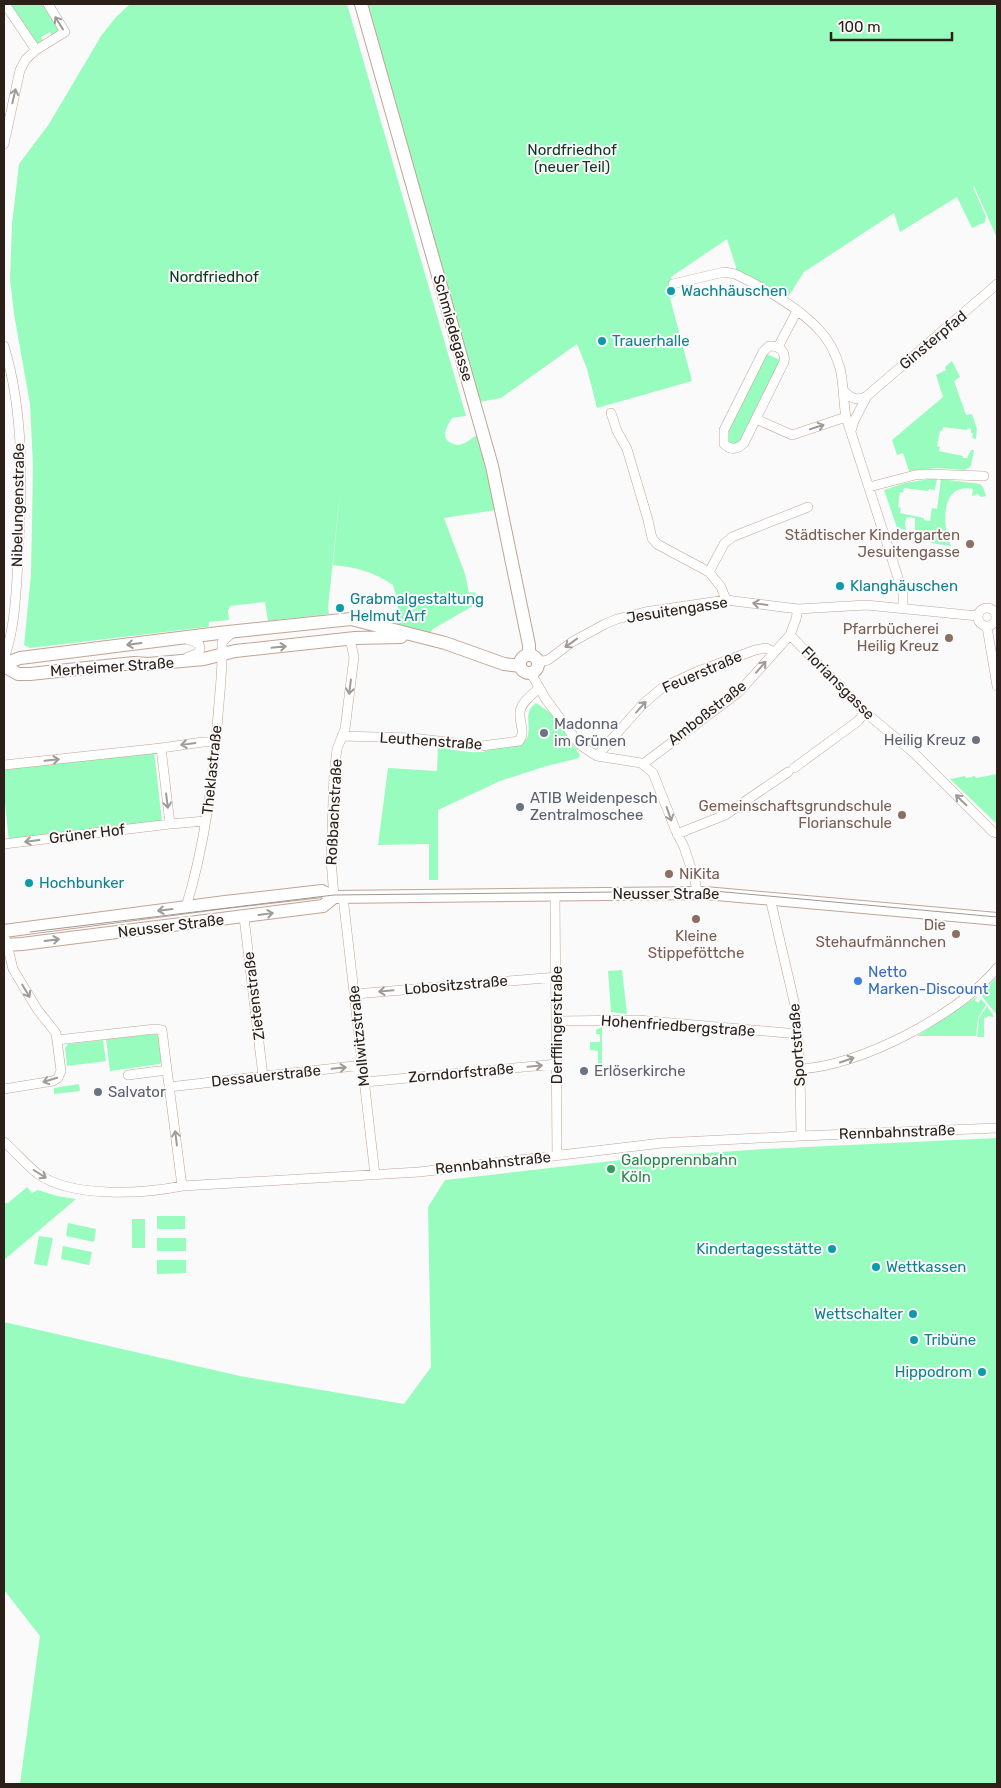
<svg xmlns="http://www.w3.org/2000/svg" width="1001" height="1788" viewBox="0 0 1001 1788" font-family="Rubik,sans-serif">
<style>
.green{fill:#98fcbe}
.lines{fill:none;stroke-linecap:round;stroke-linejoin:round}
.street-casing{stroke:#c2a492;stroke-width:10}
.secondary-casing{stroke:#c2a492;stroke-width:14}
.street{stroke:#fff;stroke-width:9}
.secondary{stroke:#fff;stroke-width:12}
.tram{stroke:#9d9894;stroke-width:1}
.oneway{stroke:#a09b98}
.culture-dot{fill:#0f9aa8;stroke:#fafafa;stroke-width:2}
.education-dot{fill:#8d6e63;stroke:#fafafa;stroke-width:2}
.worship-dot{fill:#6b7280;stroke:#fafafa;stroke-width:2}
.shop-dot{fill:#3f7fe0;stroke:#fafafa;stroke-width:2}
.leisure-dot{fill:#2e9e5b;stroke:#fafafa;stroke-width:2}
.labels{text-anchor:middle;stroke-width:4;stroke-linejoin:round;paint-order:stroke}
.park-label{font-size:15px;fill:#0c3820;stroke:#fafafa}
.culture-label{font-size:15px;fill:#0d838f;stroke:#fafafa;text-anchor:start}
.street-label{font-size:15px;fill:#2c2019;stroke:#fafafa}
.education-label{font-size:15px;fill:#785e54;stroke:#fafafa;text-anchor:end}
.worship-label{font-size:15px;fill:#5b616d;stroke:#fafafa;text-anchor:start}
.shop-label{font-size:15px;fill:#366cbe;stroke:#fafafa;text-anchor:start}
.leisure-label{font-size:15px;fill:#27864d;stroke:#fafafa;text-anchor:start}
</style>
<rect width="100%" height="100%" fill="#fafafa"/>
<path class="green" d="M14 4H44L58 26V31L52 38 50 32 41 37 43 41 38 45 10 6Z
M130 4H347L466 416 452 418C447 426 440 438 451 443 453 444 456 445 459 445 465 444 472 438 477 435L496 510 444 518 465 574 469 593 475 592 478 603 433 629 429 634 397 628 398 603 393 585C374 572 356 567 333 565L340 492 328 608 329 614 268 621 265 602 230 606 228 611 229 620 209 622V626L207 627 30 648 24 645 31 575 33 466 30 404 14 314 10 279 12 224 19 164 49 124 101 36 116 17Z
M368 4H997V238L974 186 973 187 986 217 985 222 972 228 957 197 900 232 894 213 804 272 786 300 736 270V267L727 239 671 277 676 296 670 298 692 381 597 408 587 369 577 344 501 398 479 402 450 302Z
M765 353 782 361 744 440 734 445 727 442 726 431Z
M952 361 960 377 954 381 966 415 972 414 977 429 976 439 972 438 973 433H971V429L968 428 967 430 943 427 942 431H940L937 446 940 447 939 451 963 456V458H967L971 450H974L971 466 965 470 937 468 909 471 903 453 897 455 892 440 943 397 936 375 946 370 945 367Z
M930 479H937L935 490 929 489 928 491 904 488 903 493 900 492 898 507 901 508 900 513 924 518V520L930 521 932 508 937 509 941 479 980 484 983 487 986 496 981 497 978 494 972 496 973 489C940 482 942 526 951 546H950L931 543 932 539 921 537 920 533 915 530V518L907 517 905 523 906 530 897 528 884 490 905 483Z
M536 703 552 714 580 755 579 758 543 767 500 781 438 810V880H429V844L378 845 388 768 437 771 438 747C451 749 466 753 480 752 484 752 487 750 491 749 502 747 526 749 528 735 531 723 523 712 536 703Z
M154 751 162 821 9 842 4 794V769Z
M997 774V824L950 779 965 776 966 778 975 776 976 778Z
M622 970 627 1014 611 1012 608 971Z
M997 977V1015L980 994Z
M978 996 975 1000 978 1003 981 999 986 1005 978 1018 976 1036H917Z
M987 1006 994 1017 988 1016V1017L984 1018V1037H977L979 1018Z
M602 1027V1073H598V1051L590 1050V1042H600V1034H596V1030Z
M156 1034 159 1037 163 1060 160 1064 110 1071 106 1039Z
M103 1040 106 1061 67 1066 65 1048 68 1044Z
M79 1084 80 1091 54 1094V1088Z
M997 1138V1784H20L40 1636 4 1590V1322L240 1376 404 1404 431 1367 428 1207 445 1180 648 1157 765 1149Z
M27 1187 32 1193 38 1190 57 1196 76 1199 4 1260V1203H8Z
M157 1216H185V1229H157Z
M132 1219H145V1248H132Z
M68 1223 96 1229 94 1242 66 1236Z
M39 1236 53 1238 47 1266 34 1264Z
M157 1238H186V1251H157Z
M63 1246 92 1252 89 1265 61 1259Z
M157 1260H186V1273L157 1274Z"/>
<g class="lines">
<g class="street-casing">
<path id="street" d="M5 4 36 50 65 32 48 4
M4 144 20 70 26 59 36 50
M673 284 724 272 735 274C762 287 800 308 820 331 830 341 836 355 840 368 844 385 843 401 846 417L903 593V609
M4 346C25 415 22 489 18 561 16 594 15 628 4 659
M769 346C780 345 786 352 784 362L744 443C738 449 731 451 724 444V430L763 352Z
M778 347 797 311
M845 392C851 399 859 401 867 396L997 284
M611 413 617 431 627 449 648 520 652 538 657 544 709 572 721 587 726 600
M756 419 792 435 846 417
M851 431 854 421 867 396
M869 487 915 475 927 474 984 476
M709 572 724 544 732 537 808 507
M978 617a9 9 0 1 1 18 0a9 9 0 1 1-18 0Z
M987 627 997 686
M790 635 865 712 915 754 993 832 997 833
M187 639 199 644 200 648 199 653 188 657
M538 662 548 660 572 642 605 624 617 619 645 612 726 600 798 609 866 605 978 616
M531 673 545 698 580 745 597 756 641 763 653 773 676 831 684 847 695 880 697 893
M342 736 412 738 482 746 519 741C526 732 519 723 520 713 520 703 532 695 539 688
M161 748 203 742H216
M597 756 642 705 663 687 696 672 755 650 766 648 774 652
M643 764 739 692 790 635 796 619 798 609
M4 765 161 748 170 824 4 844
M794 768 858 721 865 712
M170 824 206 821
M677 834 725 815 788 772
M555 894 557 1156
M334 897 331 860 334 774 337 749 345 729 354 657 350 639
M343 897 375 1175
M770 898 796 1010 800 1069 801 1136
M186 907C205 845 213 780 218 715 220 691 223 666 222 642L232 633
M244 917 263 1076
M355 994 557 977
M557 1021 638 1020 798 1034
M57 1040 155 1029 162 1030 167 1070 128 1075
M800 1069C858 1067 960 1014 997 968
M167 1070 182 1186
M365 1082 557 1064
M169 1087 363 1065
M4 1089 53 1081 58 1078 61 1071 56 1033 37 1009 13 969 6 940
M4 1142C16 1152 26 1165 38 1174 72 1198 143 1194 182 1186L419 1172 662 1143 801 1136 997 1128"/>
</g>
<g class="secondary-casing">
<path id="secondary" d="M361 4 492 466 529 645V655
M520 664a9 9 0 1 1 18 0a9 9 0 1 1-18 0Z
M4 664 20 658 219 633 351 619 445 643 504 664 520 666
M4 666 18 674H30L134 663 148 664 204 659 235 651 355 638 401 637
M4 931 225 902 322 891 334 897 705 893 997 919
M4 945 22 944 315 907 323 906 334 897"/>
</g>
<use href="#street" class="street"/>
<use href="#secondary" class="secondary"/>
<path class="tram" d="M30 932 334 895 714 891 997 917"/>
</g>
<defs><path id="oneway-shaft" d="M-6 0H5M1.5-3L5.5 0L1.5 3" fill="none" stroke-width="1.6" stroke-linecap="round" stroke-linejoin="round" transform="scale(1.25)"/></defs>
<g class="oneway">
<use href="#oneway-shaft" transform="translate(59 23) rotate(-122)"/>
<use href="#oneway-shaft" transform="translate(14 96) rotate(-77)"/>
<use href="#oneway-shaft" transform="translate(817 427) rotate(-18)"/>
<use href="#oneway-shaft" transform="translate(760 604) rotate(-172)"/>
<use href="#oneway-shaft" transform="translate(571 643) rotate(144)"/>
<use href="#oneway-shaft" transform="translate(134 644) rotate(173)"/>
<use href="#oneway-shaft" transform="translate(279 647) rotate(-6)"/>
<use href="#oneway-shaft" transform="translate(761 667) rotate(-49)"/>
<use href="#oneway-shaft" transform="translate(350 687) rotate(97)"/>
<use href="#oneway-shaft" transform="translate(641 707) rotate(-48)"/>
<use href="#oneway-shaft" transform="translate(188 744) rotate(172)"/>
<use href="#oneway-shaft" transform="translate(52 760) rotate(-6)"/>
<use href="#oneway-shaft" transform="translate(961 800) rotate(-136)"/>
<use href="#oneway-shaft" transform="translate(167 801) rotate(83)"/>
<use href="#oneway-shaft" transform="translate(669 814) rotate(71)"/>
<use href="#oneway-shaft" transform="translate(32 841) rotate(173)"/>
<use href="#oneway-shaft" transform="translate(165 910) rotate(173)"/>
<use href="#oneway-shaft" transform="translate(266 914) rotate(-8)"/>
<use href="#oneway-shaft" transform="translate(52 940) rotate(-7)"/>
<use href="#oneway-shaft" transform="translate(26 991) rotate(59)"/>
<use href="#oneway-shaft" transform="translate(386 991) rotate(175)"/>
<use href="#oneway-shaft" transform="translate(847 1060) rotate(-19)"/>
<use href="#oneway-shaft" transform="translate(535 1066) rotate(-5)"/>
<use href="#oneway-shaft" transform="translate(339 1068) rotate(-6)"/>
<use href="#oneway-shaft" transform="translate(50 1080) rotate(163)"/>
<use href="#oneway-shaft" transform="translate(176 1138) rotate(-97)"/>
<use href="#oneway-shaft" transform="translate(40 1174) rotate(32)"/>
</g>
<g class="culture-dot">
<circle cx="671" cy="291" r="5"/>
<circle cx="602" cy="341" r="5"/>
<circle cx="840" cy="586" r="5"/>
<circle cx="340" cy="608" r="5"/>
<circle cx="29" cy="883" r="5"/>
<circle cx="832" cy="1249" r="5"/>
<circle cx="876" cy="1267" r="5"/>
<circle cx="913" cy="1314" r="5"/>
<circle cx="914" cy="1340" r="5"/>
<circle cx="982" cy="1372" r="5"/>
</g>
<g class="education-dot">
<circle cx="970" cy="544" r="5"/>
<circle cx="949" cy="638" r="5"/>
<circle cx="902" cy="815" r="5"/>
<circle cx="669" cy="874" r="5"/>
<circle cx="696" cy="919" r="5"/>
<circle cx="956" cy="934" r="5"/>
</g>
<g class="worship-dot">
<circle cx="544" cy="733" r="5"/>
<circle cx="976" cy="740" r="5"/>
<circle cx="520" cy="807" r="5"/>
<circle cx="584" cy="1071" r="5"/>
<circle cx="98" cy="1092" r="5"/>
</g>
<circle class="shop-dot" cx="858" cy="981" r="5"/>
<circle class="leisure-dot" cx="611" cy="1169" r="5"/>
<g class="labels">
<g class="park-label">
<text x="572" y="155">Nordfriedhof<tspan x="572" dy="17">(neuer Teil)</tspan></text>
<text x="214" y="282">Nordfriedhof</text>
</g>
<g class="culture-label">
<text x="681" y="296">Wachhäuschen</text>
<text x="612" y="346">Trauerhalle</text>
<text x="850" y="591">Klanghäuschen</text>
<text x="350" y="604">Grabmalgestaltung<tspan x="350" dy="17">Helmut Arf</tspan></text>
<text x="39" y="888">Hochbunker</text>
<text x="822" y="1254" text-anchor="end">Kindertagesstätte</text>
<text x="886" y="1272">Wettkassen</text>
<text x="903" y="1319" text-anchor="end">Wettschalter</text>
<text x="924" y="1345">Tribüne</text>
<text x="972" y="1377" text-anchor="end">Hippodrom</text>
</g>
<g class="street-label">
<text transform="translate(453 328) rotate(74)" y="5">Schmiedegasse</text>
<text transform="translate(933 340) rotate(-40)" y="5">Ginsterpfad</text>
<text transform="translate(18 505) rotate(-89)" y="5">Nibelungenstraße</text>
<text transform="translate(677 610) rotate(-9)" y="5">Jesuitengasse</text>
<text transform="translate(112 667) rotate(-4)" y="5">Merheimer Straße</text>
<text transform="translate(702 672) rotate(-23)" y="5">Feuerstraße</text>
<text transform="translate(838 683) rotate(45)" y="5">Floriansgasse</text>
<text transform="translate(707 713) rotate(-38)" y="5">Amboßstraße</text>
<text transform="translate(431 741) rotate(4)" y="5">Leuthenstraße</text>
<text transform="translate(212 770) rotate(-84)" y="5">Theklastraße</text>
<text transform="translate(334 812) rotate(-87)" y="5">Roßbachstraße</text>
<text transform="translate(87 834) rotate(-7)" y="5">Grüner Hof</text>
<text x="666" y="899">Neusser Straße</text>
<text transform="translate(171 926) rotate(-7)" y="5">Neusser Straße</text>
<text transform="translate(456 985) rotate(-5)" y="5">Lobositzstraße</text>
<text transform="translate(254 996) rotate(-97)" y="5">Zietenstraße</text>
<text transform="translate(557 1025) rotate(-90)" y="5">Derfflingerstraße</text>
<text transform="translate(678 1026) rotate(4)" y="5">Hohenfriedbergstraße</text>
<text transform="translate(359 1036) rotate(-96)" y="5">Mollwitzstraße</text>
<text transform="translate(797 1045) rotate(-94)" y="5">Sportstraße</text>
<text transform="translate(461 1073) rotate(-5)" y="5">Zorndorfstraße</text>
<text transform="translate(266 1076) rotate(-6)" y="5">Dessauerstraße</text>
<text transform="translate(897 1132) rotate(-2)" y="5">Rennbahnstraße</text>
<text transform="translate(493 1163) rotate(-6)" y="5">Rennbahnstraße</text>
</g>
<g class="education-label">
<text x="960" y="540">Städtischer Kindergarten<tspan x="960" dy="17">Jesuitengasse</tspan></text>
<text x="939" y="634">Pfarrbücherei<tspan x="939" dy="17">Heilig Kreuz</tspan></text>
<text x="892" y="811">Gemeinschaftsgrundschule<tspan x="892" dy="17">Florianschule</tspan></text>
<text x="679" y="879" text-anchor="start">NiKita</text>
<text x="946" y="930">Die<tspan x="946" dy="17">Stehaufmännchen</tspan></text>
<text x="696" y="941" text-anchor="middle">Kleine<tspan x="696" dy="17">Stippeföttche</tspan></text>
</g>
<g class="worship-label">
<text x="554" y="729">Madonna<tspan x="554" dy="17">im Grünen</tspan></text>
<text x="966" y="745" text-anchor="end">Heilig Kreuz</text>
<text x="530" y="803">ATIB Weidenpesch<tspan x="530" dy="17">Zentralmoschee</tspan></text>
<text x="594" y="1076">Erlöserkirche</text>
<text x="108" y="1097">Salvator</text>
</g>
<g class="shop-label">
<text x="868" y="977">Netto<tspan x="868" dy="17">Marken-Discount</tspan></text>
</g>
<g class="leisure-label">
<text x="621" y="1165">Galopprennbahn<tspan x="621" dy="17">Köln</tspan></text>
</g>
</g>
<rect width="1001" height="1788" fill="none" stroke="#2c2019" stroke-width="10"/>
<path d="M831 32v8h121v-8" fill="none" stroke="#2c2019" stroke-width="2.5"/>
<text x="838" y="32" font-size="15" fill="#2c2019" stroke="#fafafa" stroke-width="4" paint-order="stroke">100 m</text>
</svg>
